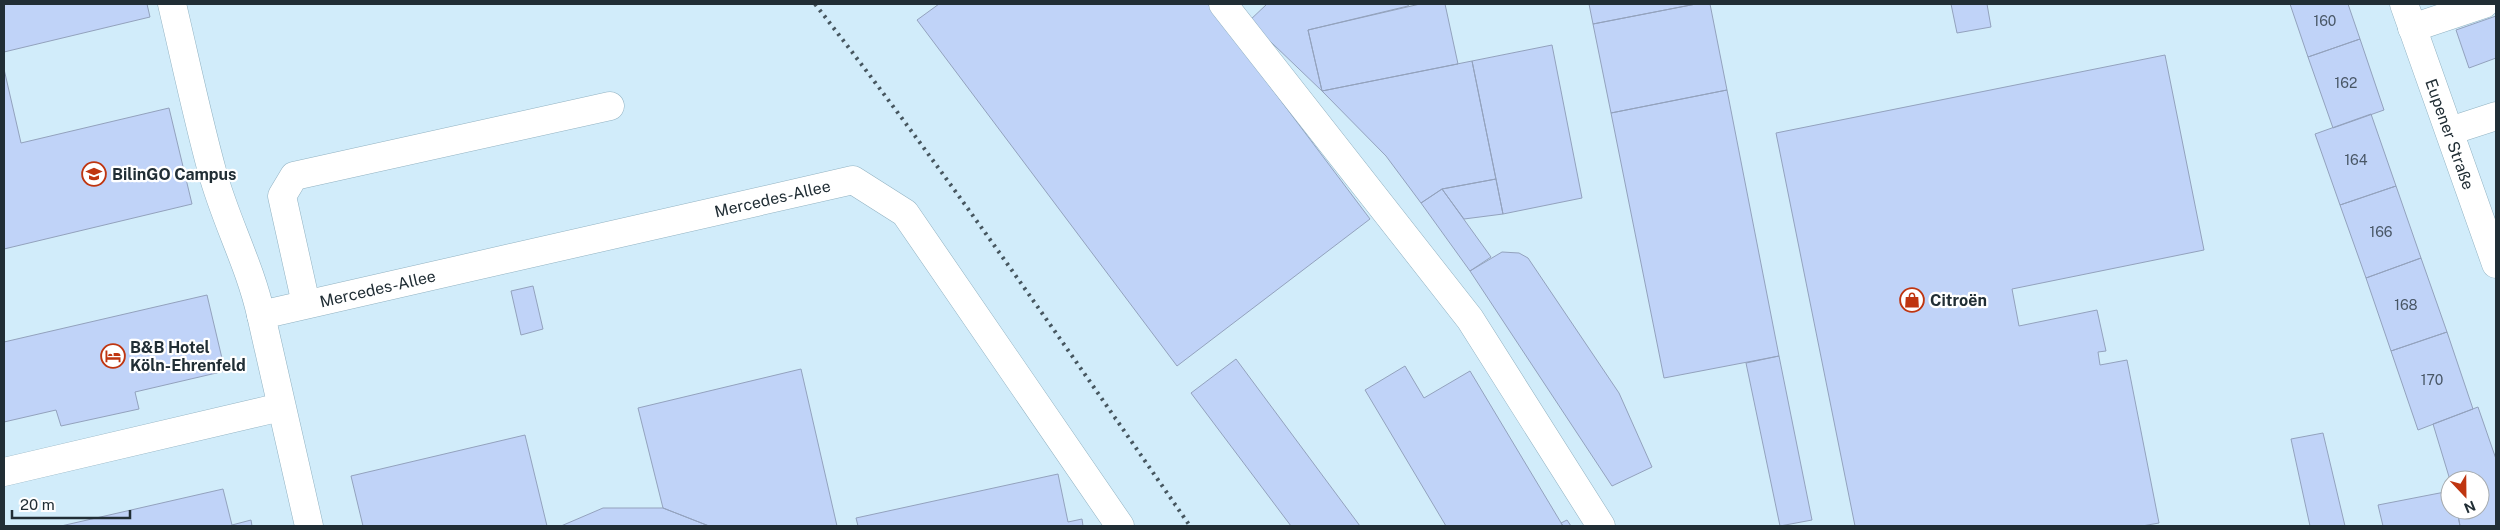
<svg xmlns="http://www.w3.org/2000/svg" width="2500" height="530" viewBox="0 0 2500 530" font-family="'Public Sans',sans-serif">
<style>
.building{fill:#c0d3f8;stroke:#93a2bd}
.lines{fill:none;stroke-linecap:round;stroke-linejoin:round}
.minor-casing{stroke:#91b2c2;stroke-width:29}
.minor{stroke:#fff;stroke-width:28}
.rail{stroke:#46565f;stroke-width:4;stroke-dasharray:2.5 5;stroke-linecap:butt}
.labels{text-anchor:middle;stroke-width:4.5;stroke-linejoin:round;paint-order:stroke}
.number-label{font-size:14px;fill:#495766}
.street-label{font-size:16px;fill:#212e35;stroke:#fff}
.poi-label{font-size:16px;font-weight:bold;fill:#212e35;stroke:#fff;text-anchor:start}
</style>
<rect width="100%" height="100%" fill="#d1ecfa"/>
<path class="building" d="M4 4H147L150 17 4 52Z
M939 4H1208L1370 219 1177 366 917 20Z
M1267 4H1409L1408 6 1308 30 1322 91 1249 21Z
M1420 4H1445L1458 64 1322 91 1308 30Z
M1589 4H1696L1593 24Z
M1696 4H1710L1727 90 1611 113 1593 24Z
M1951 4H1987L1991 27 1957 33Z
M2290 4H2348L2360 39 2308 57Z
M2496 16V58L2469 68 2456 30Z
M2360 39 2384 110 2333 128 2308 57Z
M1552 45 1582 198 1503 214 1472 61Z
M2165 55 2204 250 2012 289 2019 326 2097 310 2106 351 2098 352 2100 365 2127 360 2159 523 2142 526H1855L1776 133Z
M1472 61 1496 179 1442 189 1421 203 1386 156 1322 91Z
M4 69 21 143 169 108 192 204 4 249Z
M1727 90 1779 356 1664 378 1611 113Z
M2371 114 2396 186 2340 205 2315 134Z
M1496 179 1503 214 1464 219 1442 189Z
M2396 186 2421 258 2366 278 2340 205Z
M1442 189 1491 257 1470 271 1421 203Z
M1502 252 1519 253 1528 258 1619 393 1652 467 1612 486 1470 271Z
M2421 258 2447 332 2391 351 2366 278Z
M533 286 543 329 521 335 511 291Z
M207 295 225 371 135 392 139 409 61 426 56 410 4 422V342Z
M2447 332 2473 409 2418 430 2391 351Z
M1779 356 1812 520 1780 526 1746 363Z
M1236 359 1360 526H1291L1191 393Z
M1405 366 1424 398 1470 371 1563 526H1446L1365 390Z
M801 369 837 526H709L663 508 638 408Z
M2478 407 2496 459V526H2460L2457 510H2480V480H2450L2433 424Z
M2323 433 2345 526H2310L2291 439Z
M525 435 547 526H363L351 476Z
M1058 474 1068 522 1082 519 1083 526H858L856 518Z
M223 489 232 525 251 520 252 526H61Z
M2450 491V510H2457L2460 526H2383L2378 505Z
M603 508H663L709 526H561Z
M1567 520 1571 526H1563L1561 523Z"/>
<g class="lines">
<g class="minor-casing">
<g id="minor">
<path d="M172 4C185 59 197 116 212 171 225 220 250 265 261 315"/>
<path d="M1223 4 1470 319 1601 526"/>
<path id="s1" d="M2404 4 2496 264"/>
<path d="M2412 28 2484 4"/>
<path d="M2450 131 2496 116"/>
<path d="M306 304 282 196 294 176 610 106"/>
<path d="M4 472 281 407"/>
<path id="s2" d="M309 526 261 315 853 180 905 213 1120 526"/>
</g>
</g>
<use href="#minor" class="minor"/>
<path class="rail" d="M815 4C947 173 1068 350 1190 526"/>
</g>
<defs>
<g id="school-ring" transform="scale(1.25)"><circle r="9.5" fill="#fff" stroke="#bf3510" stroke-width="1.5"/><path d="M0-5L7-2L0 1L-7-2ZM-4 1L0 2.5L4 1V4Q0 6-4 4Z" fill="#bf3510"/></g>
<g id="shop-ring" transform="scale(1.25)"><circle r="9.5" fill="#fff" stroke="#bf3510" stroke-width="1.5"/><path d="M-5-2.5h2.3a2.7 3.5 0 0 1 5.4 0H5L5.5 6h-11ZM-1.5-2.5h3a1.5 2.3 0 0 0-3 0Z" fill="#bf3510"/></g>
<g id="hotel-ring" transform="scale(1.25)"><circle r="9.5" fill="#fff" stroke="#bf3510" stroke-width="1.5"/><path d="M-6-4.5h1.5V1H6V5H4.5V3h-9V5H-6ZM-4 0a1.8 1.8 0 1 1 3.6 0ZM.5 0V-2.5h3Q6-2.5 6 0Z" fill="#bf3510"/></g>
</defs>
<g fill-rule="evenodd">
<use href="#school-ring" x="94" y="174"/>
<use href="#shop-ring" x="1912" y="300"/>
<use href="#hotel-ring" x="113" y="356"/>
</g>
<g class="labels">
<g class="number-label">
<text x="2325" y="26">160</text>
<text x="2346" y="88">162</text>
<text x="2356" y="165">164</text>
<text x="2381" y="237">166</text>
<text x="2406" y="310">168</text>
<text x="2432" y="385">170</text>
</g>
<g class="street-label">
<text dy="6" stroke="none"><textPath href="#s1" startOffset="138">Eupener Straße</textPath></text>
<text dy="6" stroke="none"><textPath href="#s2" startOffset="741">Mercedes-Allee</textPath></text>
<text dy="6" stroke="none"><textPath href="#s2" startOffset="336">Mercedes-Allee</textPath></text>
</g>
<g class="poi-label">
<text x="112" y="180">BilinGO Campus</text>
<text x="1930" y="306">Citroën</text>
<text x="130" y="353">B&amp;B Hotel<tspan x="130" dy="18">Köln-Ehrenfeld</tspan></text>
</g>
</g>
<rect width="2500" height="530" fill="none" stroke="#212e35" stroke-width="10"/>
<g transform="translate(2465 495) rotate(158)"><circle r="24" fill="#ffffff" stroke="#a6abae"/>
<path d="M0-4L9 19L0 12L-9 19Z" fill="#bf3510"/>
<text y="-8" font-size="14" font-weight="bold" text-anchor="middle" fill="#212e35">N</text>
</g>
<path d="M12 510v8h118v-8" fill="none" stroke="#212e35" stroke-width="2.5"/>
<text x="20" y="510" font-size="15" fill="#212e35" stroke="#ffffff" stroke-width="4" paint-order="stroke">20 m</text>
</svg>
